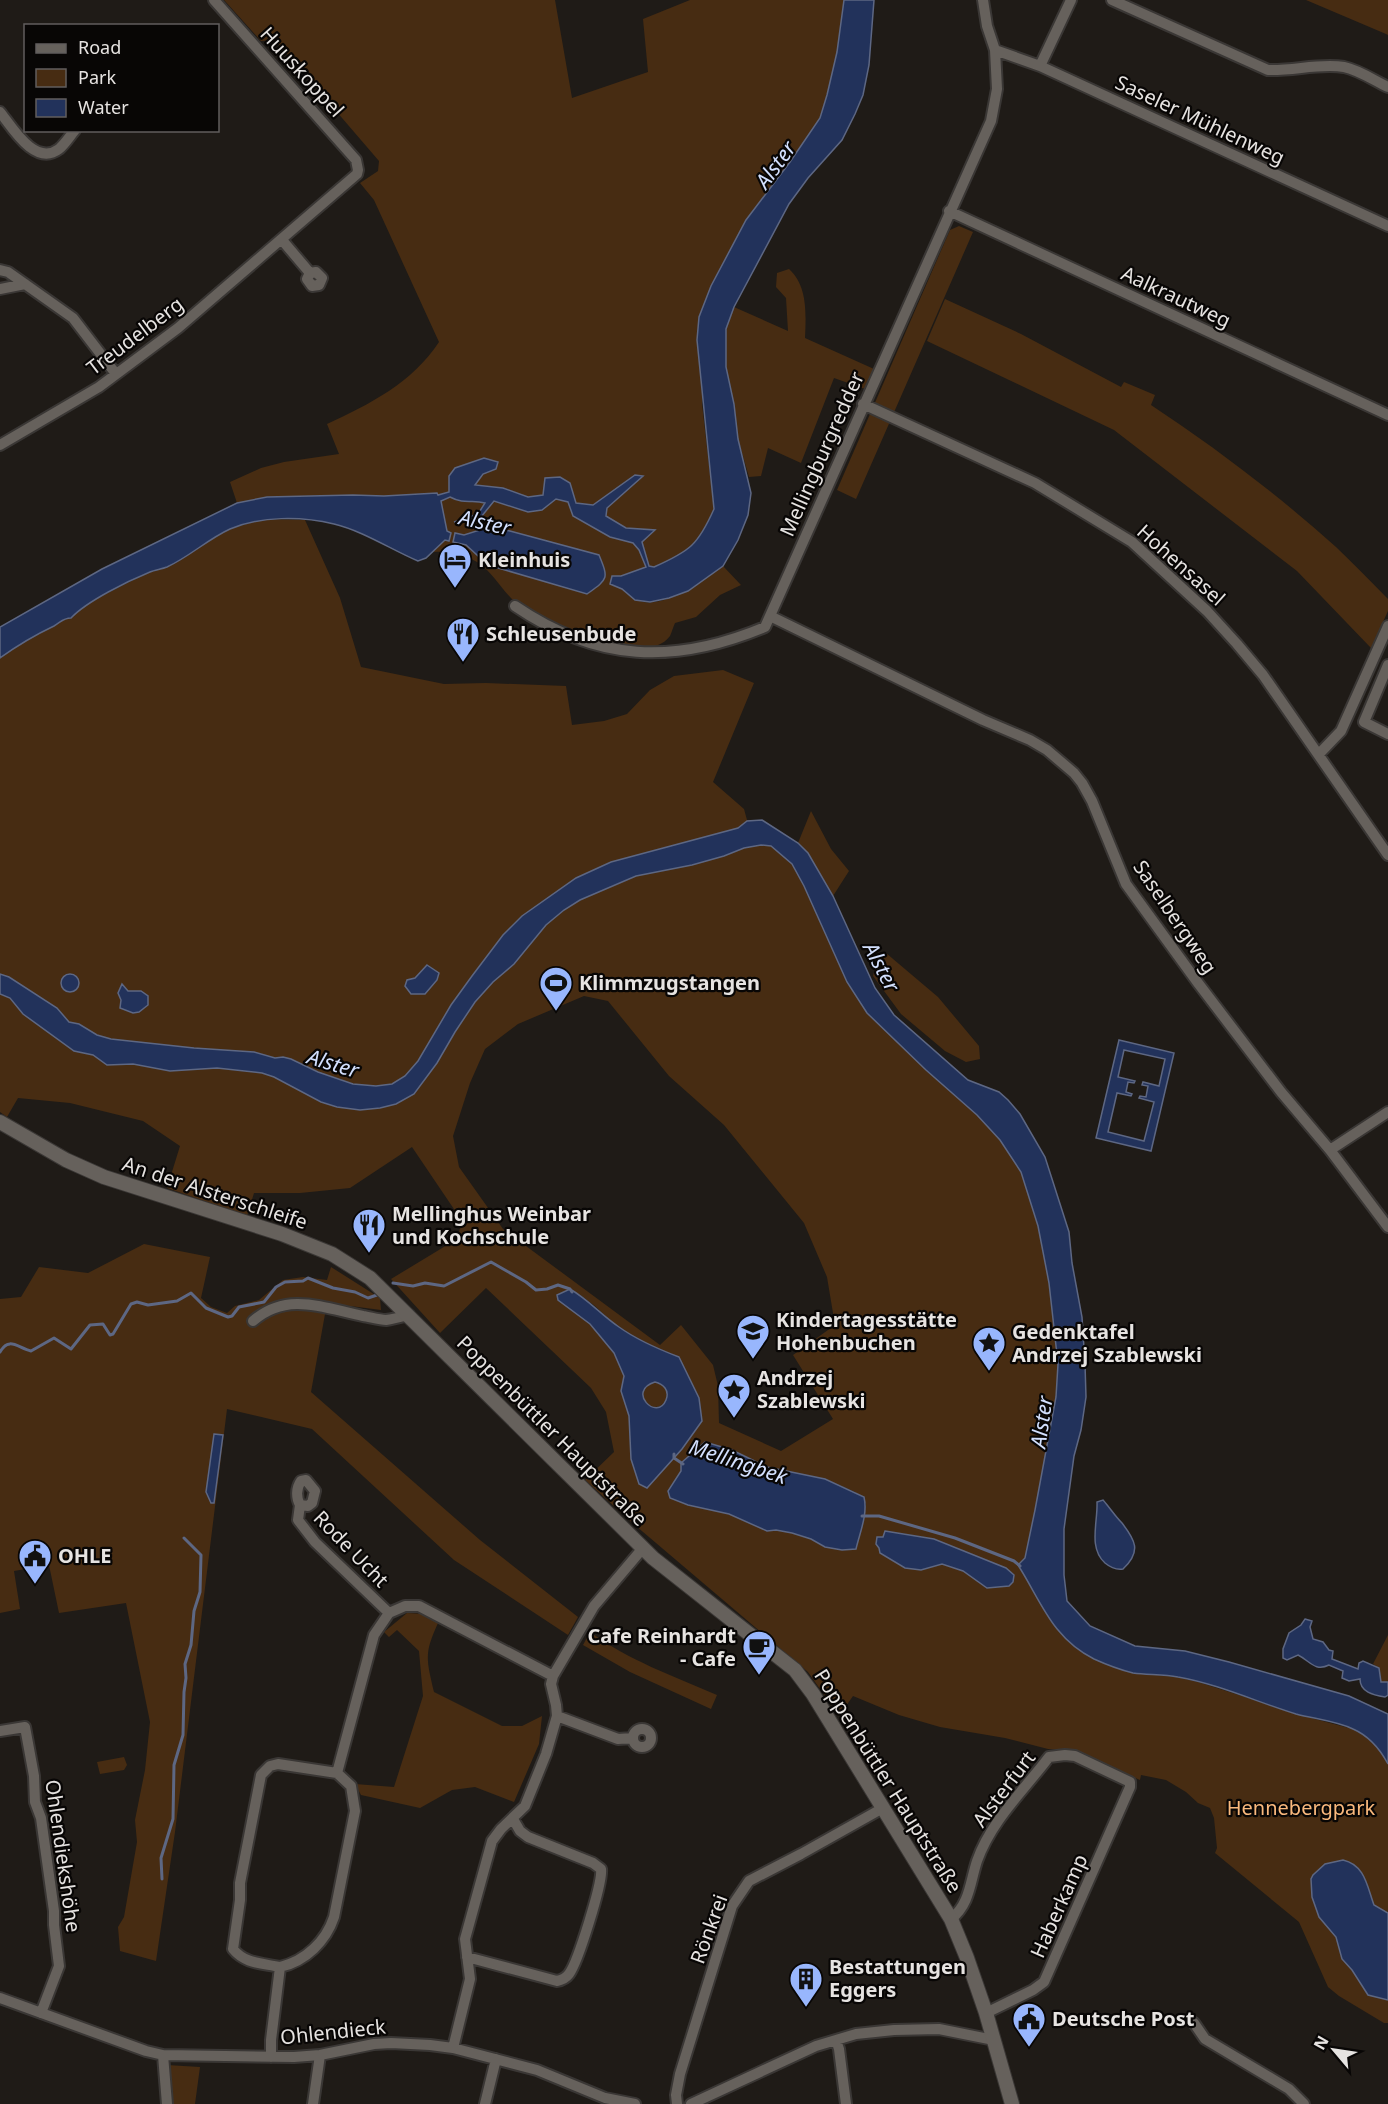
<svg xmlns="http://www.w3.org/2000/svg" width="1388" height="2104" viewBox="0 0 1388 2104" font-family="'Noto Sans',sans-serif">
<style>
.green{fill:#472c12;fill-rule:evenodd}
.water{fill:#22325b;stroke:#5d6783;stroke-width:1.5;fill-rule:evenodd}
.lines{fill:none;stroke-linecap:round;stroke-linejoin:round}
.stream{stroke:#5d6783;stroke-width:3}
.minor-casing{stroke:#3a3735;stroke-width:14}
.tertiary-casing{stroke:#3a3735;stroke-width:16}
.minor{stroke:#66615c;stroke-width:10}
.tertiary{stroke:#66615c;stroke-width:14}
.labels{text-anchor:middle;stroke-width:4.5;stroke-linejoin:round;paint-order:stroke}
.street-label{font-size:20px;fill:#e6e3e1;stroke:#080605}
.poi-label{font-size:20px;font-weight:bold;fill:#e6e3e1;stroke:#080605;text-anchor:start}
.park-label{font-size:20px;fill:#fab97d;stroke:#080605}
.water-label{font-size:21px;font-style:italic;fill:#d3e0fe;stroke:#080605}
</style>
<rect width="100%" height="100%" fill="#1f1b17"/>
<path class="green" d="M224 0H555L572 98 648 72 643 19 690 0H844L837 52 827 95 820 118 790 162 746 220 711 286 702 404 714 509 702 534 684 553 654 567H647L621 576H612C618 584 625 595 635 599 661 613 703 580 723 566L741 585 720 595 696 617 675 623C673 627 672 632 670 636 645 670 549 625 522 607 504 596 495 573 477 562 460 553 451 551 433 552L445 540 384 496 353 495 267 497 237 503 230 482 261 468 284 462 339 454 327 424C370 404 412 383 439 342L374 200 360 183 378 171 379 161 275 40 261 41Z
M1306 0H1388V35L1386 34Z
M959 226 973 232 856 499 837 490 950 230Z
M789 269C808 286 806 315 805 338L874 369 865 389 834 378 801 463 768 448 761 476 749 477 738 439 734 404 726 367V329L734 307 788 331 786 298 776 287 777 273Z
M945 299 1021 334 1121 387 1124 382 1155 395 1151 405C1216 448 1278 495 1336 547 1354 564 1371 582 1388 599V611L1371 648 1297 571 1114 430 927 341Z
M262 519 305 520 340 598 361 667 444 684 486 683 566 686 572 725 604 721 627 714 650 690 674 676 723 670 754 683 713 782 744 809 747 820H762L798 843 811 811 831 849 849 871 833 896 875 988 894 1015 968 1080 999 1092 1008 1100 1020 1114 1045 1157 1069 1232 1072 1263 1082 1317 1085 1364 1086 1397 1081 1430 1074 1456 1064 1529V1575L1067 1601 1131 1672 1177 1677 1198 1682 1315 1719 1353 1729 1366 1737 1380 1750 1388 1764V2023H1384L1339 1996 1328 1987 1299 1922 1215 1853 1217 1848 1214 1818 1210 1808 1198 1803 1186 1792 1166 1780 1141 1775 1140 1780 1069 1750 1048 1749 1005 1738 940 1727 899 1715 853 1696 839 1716 808 1672 636 1526 585 1480 614 1452 606 1412 591 1388 486 1288 440 1333 391 1279 457 1239 462 1221 412 1147 350 1188 300 1193H254L247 1216 167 1188 180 1146 143 1121 70 1103 18 1098 7 1117 0 1112V658C18 645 35 635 54 626 61 622 63 618 71 618L78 610 94 600 149 572 167 567 227 530ZM584 996 608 1001 669 1076 724 1125 804 1223 827 1277 835 1325 793 1355 833 1419 781 1451 719 1423 718 1386 713 1365 681 1325 660 1345 503 1229 459 1167 453 1136 470 1083 485 1049 518 1024ZM579 1294 595 1306 617 1327 647 1344 702 1421 668 1464 629 1416 621 1391 624 1376 614 1353 590 1324ZM705 1443 732 1450 767 1468 825 1479 855 1492 866 1504 856 1548 825 1547 811 1539 792 1533 776 1530 767 1531 729 1514 688 1505 670 1498 668 1491 678 1479 686 1459ZM901 1533 934 1539 1006 1568 987 1588 963 1571 942 1564 921 1570 880 1553 879 1547Z
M886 953 938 997 979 1046 980 1059 966 1062 945 1051 901 1014 873 976 878 957Z
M144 1244 210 1257 201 1298 211 1307 227 1313 235 1306 259 1300 283 1280 303 1277 327 1280 331 1267 380 1298 381 1310 327 1303 311 1392 480 1540 578 1617 568 1635 454 1560 312 1429 227 1409 175 1832 156 1961 120 1951 118 1927 124 1917 137 1842 135 1820 145 1770 150 1722 126 1603 59 1613 49 1565 14 1571 20 1609 0 1613V1299L21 1297 39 1267 88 1273Z
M643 1395a12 12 0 1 1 24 0a12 12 0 1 1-24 0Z
M407 1613 424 1614 439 1621C424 1653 426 1658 434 1692L502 1726H522L542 1716 539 1744 514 1802 475 1787 452 1790 420 1808 361 1795 355 1784 394 1787 423 1696 419 1651 397 1630 389 1637 384 1632Z
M590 1632C628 1660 673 1676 717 1695L711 1709 630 1672 583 1645Z
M1388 1635V1682H1381L1379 1668 1373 1664Z
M124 1757 127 1765 124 1770 100 1774 97 1762Z
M167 2065 200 2067 195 2104H171Z"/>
<path class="water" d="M844 0H874L869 65 863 95 855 114 842 140 808 178 789 204 734 307 726 329V367L734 404 738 439 751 493 748 515 738 540 723 566 688 591 669 598 650 602 635 600 622 589 610 584 612 576H621L646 567 639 550 633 543 610 537 573 516 568 502 556 499 542 510 528 512 494 501 481 517 454 522 478 514 485 503C472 499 465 505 450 497L441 501 447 531 451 533 449 541 445 540 426 558 418 561C390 549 363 531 334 524 301 516 261 516 230 529 208 539 189 557 167 567 162 569 155 570 150 572 128 581 87 601 71 618 63 618 61 622 54 626 35 635 18 645 0 658V627L102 569 237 503 267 497 353 495 384 496 437 493 438 495 449 492V476L455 468 484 458 498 462 496 469 483 474 475 485 503 488 528 497 543 495 545 478 560 477 570 483 576 503 593 505 635 475 643 476 607 508 606 516 626 528 655 530 642 542 649 566 654 567C690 551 698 545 714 509L697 340 699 317 711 286 746 220 790 162 820 118 827 95 837 52Z
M486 528 496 532 499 529 510 531 599 555C609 579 608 579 587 594L488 565 466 545 453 542 455 533 464 535Z
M762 820 798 843 808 853 833 896 875 988 894 1015 968 1080 999 1092 1008 1100 1020 1114 1045 1157 1069 1232 1072 1263 1082 1317 1085 1364 1086 1397 1081 1430 1074 1456 1064 1529V1575L1067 1601 1090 1626 1135 1646 1185 1651 1229 1662 1349 1696 1388 1714V1764C1380 1749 1369 1736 1353 1729 1336 1721 1315 1719 1296 1714 1257 1702 1218 1684 1178 1677 1163 1674 1148 1675 1133 1673 1121 1670 1105 1664 1094 1659 1052 1638 1041 1601 1018 1565L1025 1558 1035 1510 1056 1397 1058 1364 1049 1283 1038 1226 1021 1172 1000 1140 977 1115 926 1070 867 1013 847 982 804 886 792 864 771 846 761 845 744 848 724 856 692 865 636 876 580 900 564 910 546 925 514 964 493 982 475 1002 455 1032 437 1063 414 1094 396 1104 380 1108 360 1110 337 1107 321 1102 274 1077 262 1073 217 1068 170 1071 133 1064 107 1065 93 1055 74 1051 23 1014 10 998 0 994V974L9 977 57 1008 69 1022 79 1024 97 1035 111 1039 194 1048 254 1052 275 1058 283 1057 291 1059 318 1072 353 1084 376 1086 392 1084 405 1076 418 1061 451 1005 472 976 503 935 522 916 576 878 611 862 738 828 747 821Z
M427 965 439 973 437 980 425 994H411L405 986 407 980 415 978Z
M61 983a9 9 0 1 1 18 0a9 9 0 1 1-18 0Z
M122 984 128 991H141L148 996V1005L139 1012 133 1013 120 1008 121 1000 118 993Z
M1119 1040 1174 1053 1151 1151 1096 1138ZM1124 1050 1165 1059 1159 1086 1143 1082 1142 1085 1148 1086 1146 1097 1140 1096 1139 1098 1154 1102 1144 1141 1108 1132 1117 1093 1131 1096 1132 1094 1126 1092 1128 1082 1134 1083 1135 1081 1118 1077Z
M570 1289C589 1300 601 1315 619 1327 637 1340 658 1349 679 1357L699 1398 702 1421 682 1449 647 1488 639 1484 631 1459 629 1416 621 1391 624 1376 614 1353 590 1324 558 1300 557 1295ZM655 1382C663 1384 670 1390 666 1400 657 1422 626 1391 655 1382Z
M214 1434 223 1435 214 1503H211L206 1492Z
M705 1442 732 1450 767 1467 825 1479 864 1497C868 1514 860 1532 856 1549L842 1550 825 1547 811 1539 792 1533 776 1530 767 1531 729 1514 688 1505 670 1498 668 1491 681 1471V1463Z
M1103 1500C1110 1508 1115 1516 1122 1523 1135 1540 1142 1551 1123 1569 1116 1570 1111 1568 1105 1563 1088 1548 1098 1522 1097 1502Z
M885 1531 934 1539 1006 1568 1014 1575 1013 1582 1009 1586 987 1588 963 1571 942 1564 921 1570 905 1568 880 1553 879 1548 876 1544 877 1537H883Z
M1305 1619 1312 1621 1310 1627 1313 1639 1323 1642 1329 1650 1333 1651 1332 1659 1358 1669 1359 1663 1363 1661 1379 1668 1381 1682H1388V1695L1385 1697C1373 1695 1360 1692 1360 1679L1349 1681 1342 1678 1343 1671 1329 1665C1315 1672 1310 1661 1298 1655L1287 1660 1283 1658V1649L1289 1633 1301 1625Z
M1343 1860C1365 1865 1367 1886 1374 1905L1388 1913V2000L1368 1995 1352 1970 1342 1959 1336 1937 1319 1917 1312 1897 1311 1879 1313 1875 1325 1864Z"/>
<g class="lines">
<path class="stream" d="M393 1283 413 1286 425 1283 444 1286 491 1262 526 1282 536 1290 547 1289 558 1285 570 1289 572 1292
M0 1352C9 1336 18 1348 31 1351L54 1338 71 1349 90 1325 103 1324 110 1335 113 1334 131 1304 137 1302 148 1305 177 1301 191 1293 206 1308 228 1317 232 1316 239 1307 264 1302 276 1287 285 1282 303 1281 308 1278 333 1288 355 1292 368 1298 377 1295
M674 1454V1458L683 1464
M862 1516H879L955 1538 1014 1561 1020 1566
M162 1879 161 1858 173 1819 174 1765 183 1735 184 1692 186 1678 185 1664 191 1645 194 1611 200 1592 201 1555 184 1538"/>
<g class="minor-casing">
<path id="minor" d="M1112 0 1268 70C1294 71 1319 63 1344 67 1359 70 1375 81 1388 87
M995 50 1040 66 1388 226
M1040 66 1071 0
M0 112C12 127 35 167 59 149 65 144 70 136 75 130
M949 211 1388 415
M282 240 310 273 307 279 312 286 319 285 322 278 316 272 310 273
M0 270 8 272 73 318 116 374
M0 289 25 284
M863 404 1035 483 1132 542 1207 611 1237 644 1263 675 1388 855
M0 445 99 387 178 328 357 174 358 170 356 160 214 0
M515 606C597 662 674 665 765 627L991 121 997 89 995 50 987 26 983 0
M770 616 983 720 1030 740 1047 750 1074 773 1082 783 1092 801 1126 884 1198 983 1281 1092 1330 1150 1388 1227
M1388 665 1364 722 1388 734
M1319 754 1341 731 1388 626
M1330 1150 1388 1112
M253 1321C287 1291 324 1308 363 1316 370 1317 379 1320 386 1320 393 1319 401 1317 409 1315
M300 1505C296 1498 296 1488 301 1481L306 1480 315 1491 312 1503 308 1506 300 1505 298 1520 315 1542 389 1613
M557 1716 618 1739 633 1738
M633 1738a9 9 0 1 1 18 0a9 9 0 1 1-18 0Z
M0 1731 25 1727 34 1776 35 1802 41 1818 54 1911V1925L59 1966 41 2013
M951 1919C970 1904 970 1882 977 1861 991 1821 1024 1790 1049 1757L1065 1755 1075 1756 1130 1782V1787L1044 1982 1033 1990 986 2013
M467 1957 557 1981C562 1980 566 1978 569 1974 578 1962 603 1882 601 1869L593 1863 528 1837 520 1831 513 1819
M280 1967C262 1963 245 1964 233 1949L240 1900V1883L261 1775 270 1766 278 1764 337 1773
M0 1998 146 2051 163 2055 294 2057 320 2055 374 2044 391 2043 430 2045 453 2048 537 2070 605 2098 635 2104
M1194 2023 1205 2039 1289 2089 1304 2104
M836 2040 839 2049 846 2104
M453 2048 470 1979 465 1939 492 1841 501 1829 525 1806 546 1754 557 1716 556 1705 551 1684 553 1676 594 1606 643 1548
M163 2055 167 2104
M271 2057V2040L280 1967C306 1961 326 1941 334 1917L355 1811 351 1786 337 1773 374 1635 389 1613 405 1606H419L553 1676
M313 2104 320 2055
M485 2104 496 2059
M677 2104 676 2095 680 2074 732 1906 749 1881 801 1854 883 1808
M691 2104 816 2046 856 2034 894 2030 939 2029 994 2040"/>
</g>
<g class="tertiary-casing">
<path id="tertiary" d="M0 1122 66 1160 104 1177 282 1234 332 1254 370 1278 653 1558 795 1670 813 1694 951 1919 967 1958 986 2013 1012 2104"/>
</g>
<use href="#minor" class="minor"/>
<use href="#tertiary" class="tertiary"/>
</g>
<defs>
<g id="hotel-pin" transform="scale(1.725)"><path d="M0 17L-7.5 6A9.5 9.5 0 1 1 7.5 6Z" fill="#98b6fd" stroke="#080605"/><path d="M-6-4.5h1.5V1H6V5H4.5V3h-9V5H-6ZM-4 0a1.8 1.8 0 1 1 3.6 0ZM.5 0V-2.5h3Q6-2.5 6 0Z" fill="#111"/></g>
<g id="restaurant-pin" transform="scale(1.725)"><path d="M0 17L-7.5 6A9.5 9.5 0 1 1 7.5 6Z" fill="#98b6fd" stroke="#080605"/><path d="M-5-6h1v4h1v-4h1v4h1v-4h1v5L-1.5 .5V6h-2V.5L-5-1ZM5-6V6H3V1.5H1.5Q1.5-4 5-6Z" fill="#111"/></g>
<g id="stadium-pin" transform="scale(1.725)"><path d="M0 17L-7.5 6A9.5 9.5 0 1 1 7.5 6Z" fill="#98b6fd" stroke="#080605"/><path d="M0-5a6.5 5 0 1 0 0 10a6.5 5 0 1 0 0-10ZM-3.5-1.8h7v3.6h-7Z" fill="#111"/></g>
<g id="school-pin" transform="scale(1.725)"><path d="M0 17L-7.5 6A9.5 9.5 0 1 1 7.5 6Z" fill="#98b6fd" stroke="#080605"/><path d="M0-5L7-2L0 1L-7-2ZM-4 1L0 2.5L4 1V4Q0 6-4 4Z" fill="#111"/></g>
<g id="sight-pin" transform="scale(1.725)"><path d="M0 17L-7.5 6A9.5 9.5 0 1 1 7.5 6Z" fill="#98b6fd" stroke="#080605"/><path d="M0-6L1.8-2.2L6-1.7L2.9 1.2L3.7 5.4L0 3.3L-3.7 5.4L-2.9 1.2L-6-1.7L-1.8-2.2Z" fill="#111"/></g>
<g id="civic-pin" transform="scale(1.725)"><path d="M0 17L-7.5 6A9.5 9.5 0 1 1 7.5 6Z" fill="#98b6fd" stroke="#080605"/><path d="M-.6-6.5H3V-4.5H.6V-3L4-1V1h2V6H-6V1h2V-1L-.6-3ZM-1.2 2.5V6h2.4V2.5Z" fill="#111"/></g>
<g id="cafe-pin" transform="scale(1.725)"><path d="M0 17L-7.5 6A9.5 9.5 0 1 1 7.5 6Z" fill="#98b6fd" stroke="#080605"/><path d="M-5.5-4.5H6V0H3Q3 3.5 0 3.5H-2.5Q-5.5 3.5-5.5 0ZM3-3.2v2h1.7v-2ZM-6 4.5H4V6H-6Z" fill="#111"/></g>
<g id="building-pin" transform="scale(1.725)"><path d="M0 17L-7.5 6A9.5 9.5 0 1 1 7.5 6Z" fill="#98b6fd" stroke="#080605"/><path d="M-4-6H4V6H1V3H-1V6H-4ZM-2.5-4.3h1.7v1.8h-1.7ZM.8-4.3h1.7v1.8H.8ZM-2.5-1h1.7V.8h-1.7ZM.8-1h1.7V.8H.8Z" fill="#111"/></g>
</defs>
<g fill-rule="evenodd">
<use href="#hotel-pin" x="455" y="560"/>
<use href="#restaurant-pin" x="463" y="634"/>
<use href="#stadium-pin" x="556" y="983"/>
<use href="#restaurant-pin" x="369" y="1225"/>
<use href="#school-pin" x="753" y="1331"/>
<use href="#sight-pin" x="989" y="1343"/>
<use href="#sight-pin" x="734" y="1390"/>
<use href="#civic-pin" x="35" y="1556"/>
<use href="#cafe-pin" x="759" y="1647"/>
<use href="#building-pin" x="806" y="1979"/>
<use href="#civic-pin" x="1029" y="2019"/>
</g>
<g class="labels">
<g class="street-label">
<text transform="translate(302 72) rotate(48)" y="7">Huuskoppel</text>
<text transform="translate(1200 120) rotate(25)" y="7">Saseler Mühlenweg</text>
<text transform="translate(1176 297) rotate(25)" y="7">Aalkrautweg</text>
<text transform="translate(135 336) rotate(-37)" y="7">Treudelberg</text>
<text transform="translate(822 454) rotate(-66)" y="7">Mellingburgredder</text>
<text transform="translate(1181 565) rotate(42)" y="7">Hohensasel</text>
<text transform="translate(1175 917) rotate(56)" y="7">Saselbergweg</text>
<text transform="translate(215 1193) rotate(18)" y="7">An der Alsterschleife</text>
<text transform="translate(552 1431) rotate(45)" y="7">Poppenbüttler Hauptstraße</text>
<text transform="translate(351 1549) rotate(46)" y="7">Rode Ucht</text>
<text transform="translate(888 1781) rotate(58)" y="7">Poppenbüttler Hauptstraße</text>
<text transform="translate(1004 1789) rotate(-53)" y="7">Alsterfurt</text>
<text transform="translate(63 1856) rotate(82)" y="7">Ohlendiekshöhe</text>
<text transform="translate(1059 1906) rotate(-66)" y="7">Haberkamp</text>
<text transform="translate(709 1929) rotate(-70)" y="7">Rönkrei</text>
<text transform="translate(333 2032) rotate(-6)" y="7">Ohlendieck</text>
</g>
<g class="poi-label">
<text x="478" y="567">Kleinhuis</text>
<text x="486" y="641">Schleusenbude</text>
<text x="579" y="990">Klimmzugstangen</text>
<text x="392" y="1221">Mellinghus Weinbar<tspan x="392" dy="23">und Kochschule</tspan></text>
<text x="776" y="1327">Kindertagesstätte<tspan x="776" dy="23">Hohenbuchen</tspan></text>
<text x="1012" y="1339">Gedenktafel<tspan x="1012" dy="23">Andrzej Szablewski</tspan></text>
<text x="757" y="1385">Andrzej<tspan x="757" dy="23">Szablewski</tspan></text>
<text x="58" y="1563">OHLE</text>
<text x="736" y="1643" text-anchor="end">Cafe Reinhardt<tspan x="736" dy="23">- Cafe</tspan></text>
<text x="829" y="1974">Bestattungen<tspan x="829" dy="23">Eggers</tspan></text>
<text x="1052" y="2026">Deutsche Post</text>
</g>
<g class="park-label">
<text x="1301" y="1815">Hennebergpark</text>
</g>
<g class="water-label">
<text transform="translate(776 165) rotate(-54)" y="7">Alster</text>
<text transform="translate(485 523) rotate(13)" y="7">Alster</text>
<text transform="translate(881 967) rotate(62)" y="7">Alster</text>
<text transform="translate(333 1064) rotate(17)" y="7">Alster</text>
<text transform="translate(1042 1422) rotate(-82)" y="7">Alster</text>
<text transform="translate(738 1462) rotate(18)" y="7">Mellingbek</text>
</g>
</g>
<rect x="24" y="24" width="195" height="108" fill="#080605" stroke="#615e5d" stroke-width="1.5"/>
<rect x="36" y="44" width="30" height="9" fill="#66615c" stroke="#615e5d" stroke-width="1.5"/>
<text x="78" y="54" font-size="18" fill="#e6e3e1">Road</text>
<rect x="36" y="69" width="30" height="18" fill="#472c12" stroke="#615e5d" stroke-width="1.5"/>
<text x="78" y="84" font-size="18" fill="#e6e3e1">Park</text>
<rect x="36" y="99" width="30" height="18" fill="#22325b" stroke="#615e5d" stroke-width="1.5"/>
<text x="78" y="114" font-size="18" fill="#e6e3e1">Water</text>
<g transform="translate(1334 2050) rotate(299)" stroke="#080605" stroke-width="4.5" paint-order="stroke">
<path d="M0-4.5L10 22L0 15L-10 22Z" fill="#e6e3e1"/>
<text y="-9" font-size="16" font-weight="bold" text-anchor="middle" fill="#e6e3e1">N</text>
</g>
</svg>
